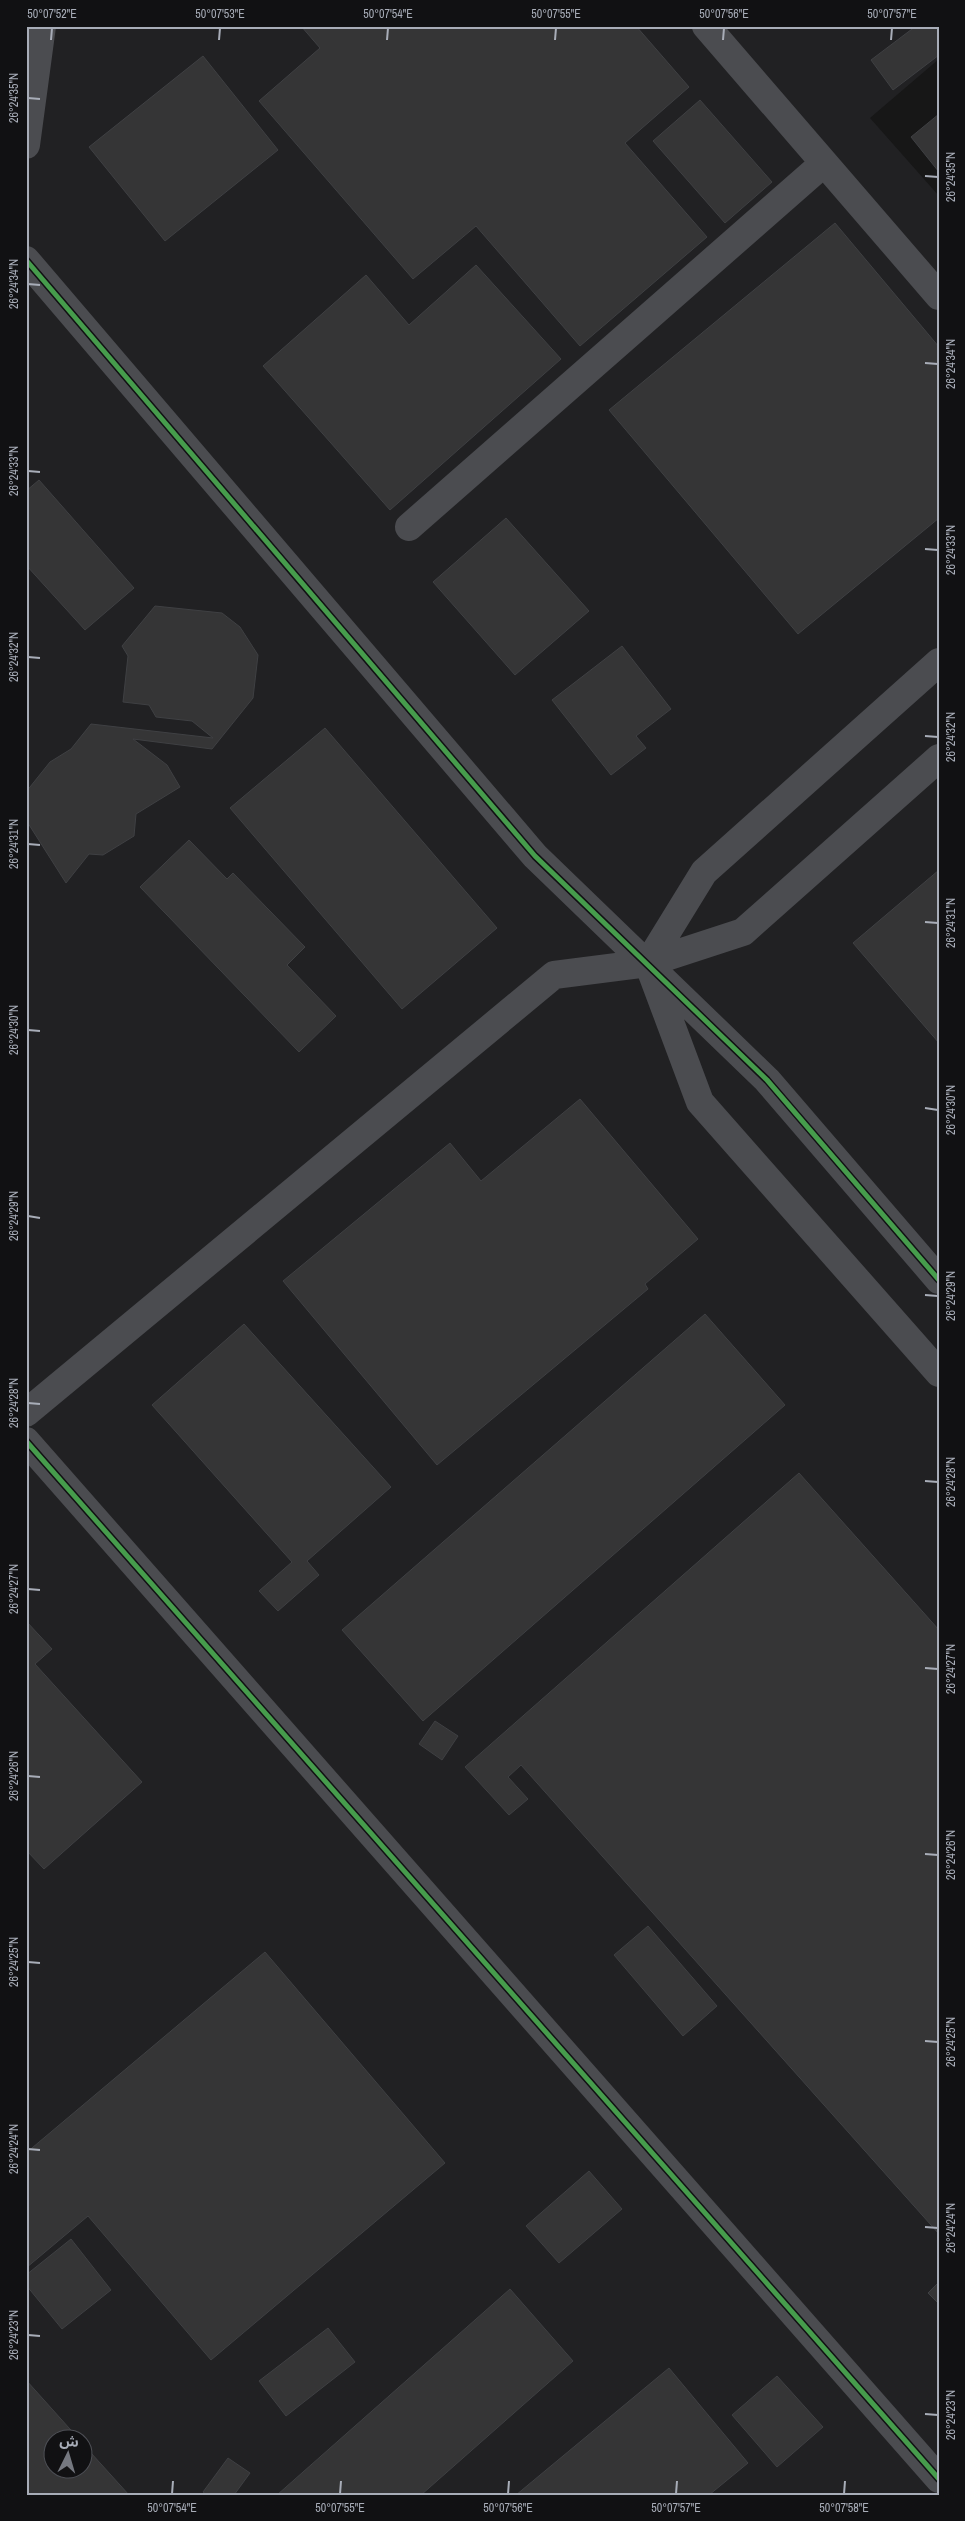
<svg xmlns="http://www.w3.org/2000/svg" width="965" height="2521" viewBox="0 0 965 2521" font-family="'Archivo Narrow','Noto Sans Arabic',sans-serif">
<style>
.built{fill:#212123;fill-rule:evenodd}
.building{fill:#353536;stroke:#3f4043}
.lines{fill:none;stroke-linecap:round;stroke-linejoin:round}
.street{stroke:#4b4c50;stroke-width:28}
.cycleway-casing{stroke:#111113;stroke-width:8}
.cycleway{stroke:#469c4c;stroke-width:5}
.ticks{fill:none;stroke:#a8adb8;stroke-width:2}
.neatline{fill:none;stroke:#a8adb8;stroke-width:2}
.ticks-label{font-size:12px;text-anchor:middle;fill:#a8adb8}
</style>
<rect width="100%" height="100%" fill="#171717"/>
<path class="built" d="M26 26H939V59L870 118 939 196V2495H26ZM52 2438H82V2468H52Z"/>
<path class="building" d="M301 26H636L689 87 625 143 707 237 580 346 476 226 413 279 259 101 320 48Z
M916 26H939V55L893 90 871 60Z
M203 56 278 150 165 241 89 147Z
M700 100 772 182 725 223 653 141Z
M939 114V172L911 137Z
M835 223 939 347V518L798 634 609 410Z
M476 265 561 359 390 510 263 366 366 275 409 325Z
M39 480 134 588 85 630 26 565V491Z
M506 518 589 611 515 675 433 582Z
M155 606 222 613 240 627 258 655 253 698 212 749 133 739 167 765 180 787 136 814 134 836 103 855 89 854 66 883 26 820V792L50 762 71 749 91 724 213 738 192 721 156 717 149 705 123 702 128 656 122 646Z
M622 646 671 709 636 736 646 748 611 775 552 700Z
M325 728 497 928 402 1009 230 808Z
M189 840 227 879 233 873 305 947 287 965 336 1016 299 1052 140 887Z
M939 870V1043L853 943Z
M580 1099 698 1239 645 1284 648 1289 437 1465 283 1281 450 1143 481 1181Z
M705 1314 785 1405 423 1721 342 1630Z
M244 1324 391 1487 307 1561 319 1575 278 1611 259 1591 292 1562 152 1405Z
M799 1473 939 1630V2234L521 1765 508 1777 528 1799 509 1815 465 1767Z
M26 1621 52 1649 35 1664 142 1782 44 1869 26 1850Z
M435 1721 458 1736 442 1760 419 1744Z
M648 1926 717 2006 683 2036 614 1955Z
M265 1952 445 2163 211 2360 88 2216 26 2268V2153Z
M589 2171 622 2209 559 2263 526 2226Z
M71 2239 111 2290 62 2329 26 2285V2275Z
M939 2282V2304L928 2293Z
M510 2289 573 2361 421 2495H277Z
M328 2328 355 2362 286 2416 259 2381Z
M669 2368 748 2463 709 2495H516Z
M777 2376 823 2427 777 2467 732 2415Z
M26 2380 78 2438H52V2468H82V2443L129 2495H26Z
M228 2458 250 2473 234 2495H207L203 2492Z"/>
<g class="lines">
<path class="street" d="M706 26 939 296
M26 145 42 26
M26 260 535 856 767 1080 939 1280
M409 527 824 163
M648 963 704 872 939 662
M651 971 700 1102 939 1373
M26 1413 554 975 648 963 743 932 939 758
M26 1441 939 2479"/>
<g class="cycleway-casing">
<path id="cycleway" d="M26 260 535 856 767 1080 939 1280
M26 1441 939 2479"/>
</g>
<use href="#cycleway" class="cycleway"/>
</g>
<path class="ticks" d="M51 40 52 28M219 40 220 28M387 40 388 28M555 40 556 28M723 40 724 28M891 40 892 28M28 98 40 99M925 176 938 177M28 284 40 285M925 363 938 364M28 471 40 472M925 549 938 550M28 657 40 658M925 736 938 737M28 844 40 845M925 922 938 923M28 1030 40 1031M925 1108 938 1110M28 1216 40 1218M925 1295 938 1296M28 1403 40 1404M925 1481 938 1482M28 1589 40 1590M925 1668 938 1669M28 1776 40 1777M925 1854 938 1855M28 1962 40 1963M925 2041 938 2042M28 2149 40 2150M925 2227 938 2228M28 2335 40 2336M925 2414 938 2415M172 2494 173 2481M340 2494 341 2481M508 2494 509 2481M676 2494 677 2481M844 2494 845 2481"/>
<rect width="965" height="2521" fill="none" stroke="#111113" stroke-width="55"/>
<g transform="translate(68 2454) rotate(5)"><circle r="24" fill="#111113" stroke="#4d4f55"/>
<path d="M0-4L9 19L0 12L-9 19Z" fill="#757880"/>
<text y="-8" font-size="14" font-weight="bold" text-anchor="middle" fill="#a8adb8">ش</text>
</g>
<rect x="28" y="28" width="910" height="2466" class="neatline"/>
<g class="ticks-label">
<text x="52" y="18">50°07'52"E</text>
<text x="220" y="18">50°07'53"E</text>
<text x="388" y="18">50°07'54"E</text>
<text x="556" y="18">50°07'55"E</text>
<text x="724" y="18">50°07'56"E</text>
<text x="892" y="18">50°07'57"E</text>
<text transform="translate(14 98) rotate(-90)" y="4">26°24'35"N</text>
<text transform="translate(951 177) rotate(-90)" y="4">26°24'35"N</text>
<text transform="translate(14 284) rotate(-90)" y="4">26°24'34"N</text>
<text transform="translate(951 364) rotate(-90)" y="4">26°24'34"N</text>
<text transform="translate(14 471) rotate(-90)" y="4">26°24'33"N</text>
<text transform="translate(951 550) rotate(-90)" y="4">26°24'33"N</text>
<text transform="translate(14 657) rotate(-90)" y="4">26°24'32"N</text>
<text transform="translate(951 737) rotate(-90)" y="4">26°24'32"N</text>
<text transform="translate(14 844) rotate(-90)" y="4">26°24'31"N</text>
<text transform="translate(951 923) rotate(-90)" y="4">26°24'31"N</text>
<text transform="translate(14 1030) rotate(-90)" y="4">26°24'30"N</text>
<text transform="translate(951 1110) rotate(-90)" y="4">26°24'30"N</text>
<text transform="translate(14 1216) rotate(-90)" y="4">26°24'29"N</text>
<text transform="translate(951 1296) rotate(-90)" y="4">26°24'29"N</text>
<text transform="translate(14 1403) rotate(-90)" y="4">26°24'28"N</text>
<text transform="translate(951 1482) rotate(-90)" y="4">26°24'28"N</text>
<text transform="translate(14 1589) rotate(-90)" y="4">26°24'27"N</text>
<text transform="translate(951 1669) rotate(-90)" y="4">26°24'27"N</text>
<text transform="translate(14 1776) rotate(-90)" y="4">26°24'26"N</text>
<text transform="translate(951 1855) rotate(-90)" y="4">26°24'26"N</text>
<text transform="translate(14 1962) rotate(-90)" y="4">26°24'25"N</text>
<text transform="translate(951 2042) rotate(-90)" y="4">26°24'25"N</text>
<text transform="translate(14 2149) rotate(-90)" y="4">26°24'24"N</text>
<text transform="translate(951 2228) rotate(-90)" y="4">26°24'24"N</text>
<text transform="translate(14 2335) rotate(-90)" y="4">26°24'23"N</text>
<text transform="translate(951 2415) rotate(-90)" y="4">26°24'23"N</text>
<text x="172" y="2512">50°07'54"E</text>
<text x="340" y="2512">50°07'55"E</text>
<text x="508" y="2512">50°07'56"E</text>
<text x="676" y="2512">50°07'57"E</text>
<text x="844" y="2512">50°07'58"E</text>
</g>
</svg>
